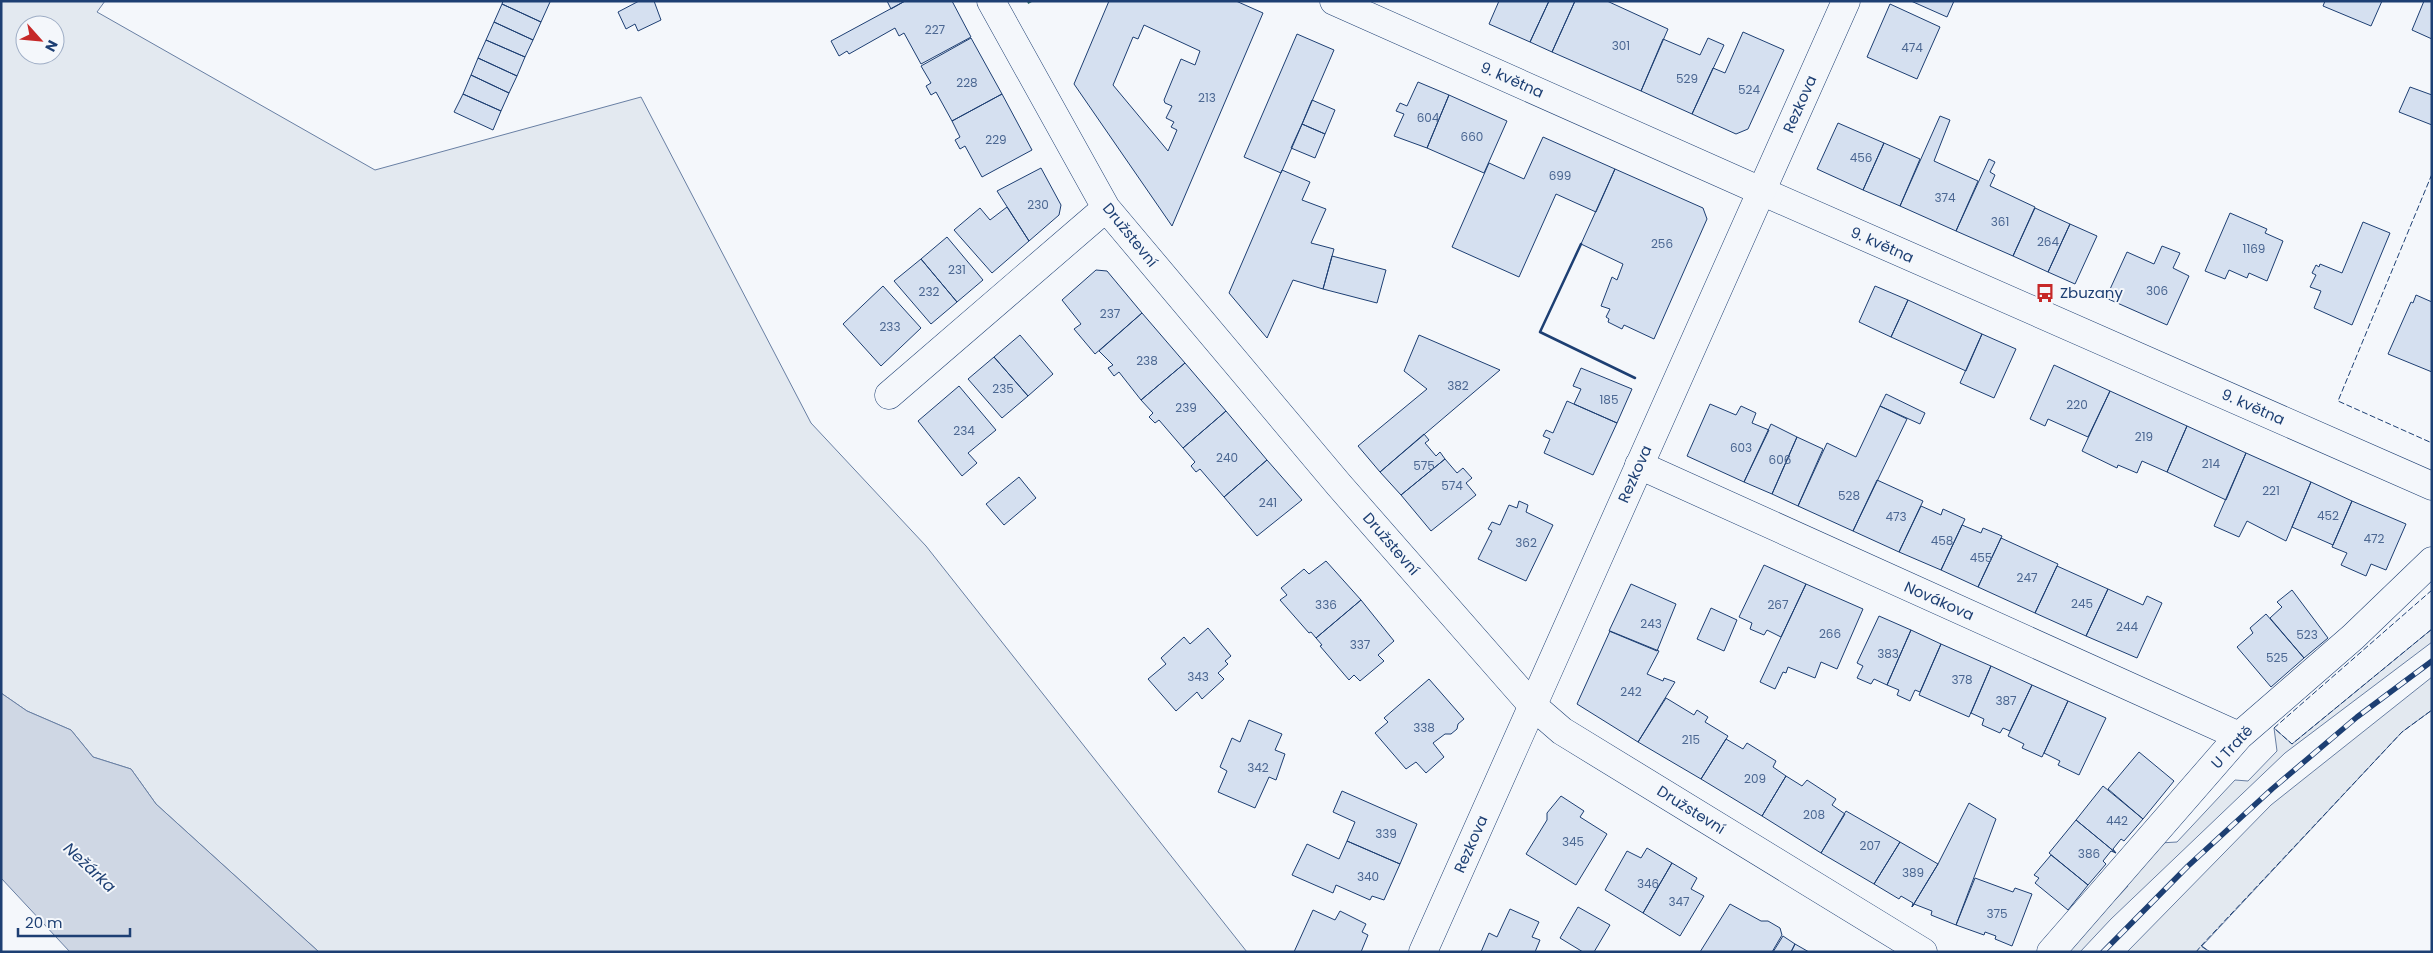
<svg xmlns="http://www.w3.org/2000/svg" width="2433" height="953" viewBox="0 0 2433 953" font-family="Poppins,sans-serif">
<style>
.green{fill:#e3e9f0;stroke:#687fa3;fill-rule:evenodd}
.water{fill:#cfd7e4;stroke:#687fa3}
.building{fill:#d5e0f0;stroke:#1d3f73;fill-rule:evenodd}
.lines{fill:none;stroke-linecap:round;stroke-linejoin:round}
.street-casing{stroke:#1d3f73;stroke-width:29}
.secondary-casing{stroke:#1d3f73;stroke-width:29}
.primary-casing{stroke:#1d3f73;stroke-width:29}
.street{stroke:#f4f7fb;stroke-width:28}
.secondary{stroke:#f4f7fb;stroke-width:28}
.primary{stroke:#f4f7fb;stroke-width:28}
.rail-casing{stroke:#1d3f73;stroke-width:5.5}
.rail{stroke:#f4f7fb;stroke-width:4;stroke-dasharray:11;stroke-linecap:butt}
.hedge{stroke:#2c6c60;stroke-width:4;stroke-dasharray:2.5 4;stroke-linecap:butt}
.fence{stroke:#1d3f73;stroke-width:1;stroke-dasharray:6 2.5;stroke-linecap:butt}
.wall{stroke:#1d3f73;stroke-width:2.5}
.labels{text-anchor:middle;stroke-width:4;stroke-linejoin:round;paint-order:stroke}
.number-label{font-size:12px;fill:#4b6792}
.street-label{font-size:15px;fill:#1d3f73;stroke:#f4f7fb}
.poi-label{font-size:15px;fill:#1d3f73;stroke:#f4f7fb;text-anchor:start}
.water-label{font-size:16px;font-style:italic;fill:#1d3f73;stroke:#f4f7fb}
</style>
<rect width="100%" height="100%" fill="#f4f7fb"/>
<path class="green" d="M1 1H105L97 12 375 170 641 97 811 423 926 546 1247 952H319L156 804 131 769 93 757 71 730 27 711 1 693ZM25 25H55V55H25Z
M2432 629V642L2285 753 2111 919 2080 952H2066L2128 886 2125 882 2160 843 2177 842 2235 780 2248 781 2277 751 2274 728 2292 744Z
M2432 677V710L2402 732 2202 946 2210 952H2127L2271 805Z"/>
<path class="water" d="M1 693 27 711 71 730 93 757 131 769 156 804 319 952H70L1 878Z"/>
<path class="building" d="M503 1H549L550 2 541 22 502 4Z
M639 1H654L661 20 638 31 635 24 626 29 618 12Z
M887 1H905L891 9Z
M905 1H952L971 37 921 64 904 33 899 36 895 28 849 54 847 51 839 56 831 41Z
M1109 1H1236L1263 13 1172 226 1074 84ZM1144 25 1200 51 1195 65 1181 59 1164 100 1165 103 1172 106 1166 118 1174 122 1171 127 1177 130 1168 151 1113 85 1133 37 1138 39Z
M1499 1H1549L1530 42 1489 24Z
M1549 1H1575L1552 52 1530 42Z
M1575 1H1607L1668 29 1641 91 1552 52Z
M1911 1H1954L1947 17Z
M2325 1H2382L2371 26 2323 6Z
M2424 1H2432V39L2412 30Z
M502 4 541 22 533 40 494 22Z
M1890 4 1940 27 1917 79 1867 57Z
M494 22 533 40 525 57 486 40Z
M1743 32 1784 50 1748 129 1736 134 1692 114 1713 68 1725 73Z
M1297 34 1334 50 1281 173 1244 157Z
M971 38 1002 94 952 121 936 92 931 95 926 86 931 83 921 66Z
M1708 38 1724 45 1692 114 1641 91 1663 39 1700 55Z
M486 40 525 57 517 76 478 58Z
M478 58 517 76 509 93 471 75Z
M471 75 509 93 501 111 463 94Z
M1418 82 1449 95 1427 148 1394 136 1404 114 1396 111 1400 103 1407 106Z
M2410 87 2432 95V125L2399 112Z
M463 94 501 111 493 130 454 112Z
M1002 94 1032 150 982 177 965 146 960 149 955 140 960 137 952 121Z
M1449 95 1507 121 1484 173 1427 148Z
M1312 100 1335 110 1325 134 1302 124Z
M1940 116 1950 120 1934 161 1978 181 1956 231 1900 206Z
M1838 123 1884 143 1863 190 1817 169Z
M1302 124 1325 134 1315 158 1291 148Z
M1543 137 1615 169 1596 212 1556 194 1519 277 1452 247 1489 163 1524 179Z
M1884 143 1920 159 1900 206 1863 190Z
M1989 159 1995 162 1990 172 1995 175 1990 186 2035 207 2013 256 1956 231Z
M1041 168 1061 205 1059 215 1029 241 997 191Z
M1615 169 1703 208 1707 219 1654 339 1624 325 1622 329 1608 322 1609 319 1606 317 1610 309 1601 306 1612 277 1617 280 1623 264 1581 244Z
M1282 170 1310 182 1302 200 1326 209 1311 243 1334 249 1323 289 1293 280 1267 338 1229 293Z
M1007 207 1029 241 992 273 954 230 980 208 990 220Z
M2035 208 2070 224 2048 272 2013 256Z
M2230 213 2267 229 2265 233 2283 241 2267 281 2249 273 2247 278 2229 270 2225 279 2205 271Z
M2363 222 2390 233 2352 325 2314 308 2321 291 2310 287 2316 275 2312 273 2316 265 2319 267 2320 264 2342 273Z
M2070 224 2097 236 2075 284 2048 272Z
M947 237 983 280 957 302 921 259Z
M2162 246 2180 253 2173 268 2189 276 2167 325 2106 298 2127 252 2154 264Z
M1332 256 1386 270 1377 303 1323 289Z
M921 259 957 302 931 324 894 281Z
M1096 270 1107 271 1142 313 1095 354 1074 329 1081 324 1062 300Z
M883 286 921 328 881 366 843 324Z
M1875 286 1908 300 1891 337 1859 322Z
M2416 295 2432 302V372L2388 354 2411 302 2413 303Z
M1908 300 1982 334 1966 371 1891 337Z
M1142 313 1185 363 1141 400 1119 372 1114 376 1108 368 1113 365 1099 351Z
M1982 334 2016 349 1994 398 1960 383Z
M1020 335 1053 374 1028 396 994 357Z
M1419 335 1500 370 1380 472 1358 446 1427 389 1404 371Z
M994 357 1028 396 1002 418 968 379Z
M1185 363 1226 411 1183 448 1159 420 1155 423 1149 417 1153 413 1141 400Z
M2054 365 2110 391 2088 437 2048 419 2045 426 2030 419Z
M1581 368 1632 389 1617 423 1574 404 1581 389 1573 386Z
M959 386 996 430 968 453 977 463 962 476 918 421Z
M2110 391 2187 426 2167 472 2142 461 2137 473 2118 465 2117 468 2082 451Z
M1886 394 1925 413 1920 424 1880 406Z
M1567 401 1617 423 1593 475 1544 453 1550 439 1543 436 1546 430 1553 433Z
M1710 404 1736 415 1741 406 1756 413 1752 423 1769 430 1744 482 1687 456Z
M1880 406 1907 419 1853 531 1798 506 1827 443 1856 457Z
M1226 411 1267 460 1224 497 1200 469 1196 472 1191 466 1195 462 1183 448Z
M1771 424 1797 437 1772 494 1744 482Z
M2187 426 2246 453 2226 500 2167 472Z
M1424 434 1429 440 1425 443 1436 456 1440 452 1445 459 1401 495 1380 472Z
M1797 437 1823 449 1798 506 1772 494Z
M2246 453 2311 482 2286 541 2247 521 2239 537 2214 526Z
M1445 459 1457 473 1463 468 1472 478 1466 483 1476 495 1431 531 1401 495Z
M1267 460 1302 500 1257 536 1224 497Z
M1019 477 1036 498 1004 525 986 504Z
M1877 480 1923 501 1899 552 1853 531Z
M2311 482 2352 501 2333 545 2292 527Z
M1519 501 1528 505 1526 512 1553 525 1526 581 1478 559 1492 531 1488 529 1492 522 1500 525 1509 505 1517 508Z
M2352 501 2406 524 2386 570 2371 564 2366 576 2341 565 2347 553 2332 547Z
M1921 506 1941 515 1943 509 1965 519 1941 570 1899 552Z
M1962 525 1981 533 1983 528 2002 536 1978 587 1941 570Z
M2001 538 2058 564 2035 613 1978 587Z
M1326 561 1361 600 1316 638 1311 632 1309 633 1280 600 1287 595 1281 588 1304 569 1309 574Z
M1764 565 1806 584 1781 637 1767 630 1764 635 1750 629 1752 623 1739 617Z
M2057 566 2108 589 2086 636 2035 613Z
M1631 584 1676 604 1657 651 1609 631Z
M1806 584 1863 609 1837 669 1821 662 1815 678 1788 667 1786 673 1783 672 1775 689 1760 682Z
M2108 589 2143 605 2147 596 2162 603 2137 658 2086 636Z
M2292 590 2328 638 2304 658 2270 618 2282 607 2277 602Z
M1361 600 1394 641 1378 655 1384 661 1360 681 1354 675 1349 680 1320 646 1322 645 1316 638Z
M1711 608 1737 620 1724 651 1697 639Z
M2266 614 2304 658 2271 687 2237 647 2253 633 2250 628Z
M1879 616 1911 630 1887 685 1874 679 1871 684 1857 678 1863 666 1857 663Z
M1208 628 1231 656 1225 661 1228 664 1218 673 1224 679 1202 699 1197 692 1176 711 1148 679 1166 664 1161 658 1184 637 1190 644Z
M1911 630 1941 644 1920 692 1915 690 1910 701 1897 695 1899 690 1887 685Z
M1610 631 1659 651 1647 674 1663 681 1664 678 1675 682 1638 742 1577 704Z
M1941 644 1991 666 1969 717 1919 695Z
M1991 666 2032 685 2010 731 2003 728 2000 733 1982 725 1984 719 1971 713Z
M1429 679 1464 719 1458 724 1457 729 1451 734H1445L1433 743 1444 757 1426 773 1416 762 1406 769 1375 733 1388 722 1384 718Z
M2032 685 2068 701 2042 757 2022 748 2024 744 2008 736Z
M1666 698 1694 715 1697 710 1708 717 1705 722 1728 736 1701 779 1638 742Z
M2068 701 2106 718 2079 775 2058 765 2060 761 2044 753Z
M1249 720 1282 734 1275 750 1285 754 1276 780 1269 777 1255 808 1218 792 1227 771 1220 767 1232 738 1240 742Z
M1726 739 1743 749 1747 743 1776 761 1773 767 1786 776 1762 816 1701 779Z
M2139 752 2174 781 2143 819 2108 789Z
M1786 776 1802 786 1807 780 1836 799 1832 805 1845 814 1821 853 1762 816Z
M2103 786 2143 819 2124 841 2121 839 2113 849 2116 853 2076 820Z
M1342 791 1417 824 1400 864 1347 841 1355 822 1333 812Z
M1561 796 1584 811 1580 817 1607 834 1576 885 1526 854 1547 820V813Z
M1969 803 1996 819 1956 925 1931 915 1932 911 1914 904 1912 907 1938 864Z
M1846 811 1900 842 1874 884 1821 853Z
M2076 820 2116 853 2111 851 2103 861 2106 864 2088 885 2049 853Z
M1347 841 1400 864 1384 900 1372 896 1370 900 1336 885 1333 893 1292 875 1307 844 1339 859Z
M1900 842 1938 864 1912 907 1913 903 1901 896 1899 899 1874 884Z
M1647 848 1672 863 1643 913 1605 890 1627 851 1641 858Z
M2051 855 2088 885 2068 910 2035 883 2039 878 2034 875Z
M1672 863 1697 878 1691 889 1704 896 1680 936 1643 913Z
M1975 878 2013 892 2015 888 2032 894 2012 946 1995 939 1996 936 1985 932 1984 935 1956 925Z
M1730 904 1761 921H1768L1780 928 1782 935 1772 952H1700Z
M1578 907 1610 925 1594 952H1583L1560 938Z
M1510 909 1539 922 1532 937 1540 940 1535 952H1481L1489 933 1497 937Z
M1313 910 1335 920 1340 911 1366 924 1362 932 1368 935 1361 952H1294Z
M1783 936 1795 944 1791 952H1773Z
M1795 944 1809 952H1791Z"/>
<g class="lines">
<g class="street-casing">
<path id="street" d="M991 1 1106 208 1339 485 1532 705 1562 731 1923 952
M1334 1 1761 191
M889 395 1106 208
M1639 465 2239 736
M2051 952 2239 736 2353 637 2432 561"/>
</g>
<g class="secondary-casing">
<path id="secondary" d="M1761 191 2432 486"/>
</g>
<g class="primary-casing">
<path id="primary" d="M1423 952 1846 1"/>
</g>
<use href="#street" class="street"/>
<use href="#secondary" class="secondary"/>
<use href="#primary" class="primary"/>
<g class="rail-casing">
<path id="rail" d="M2103 952 2188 866 2272 789 2357 717 2432 661"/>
</g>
<use href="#rail" class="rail"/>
<path class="hedge" d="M1029 1 1030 3"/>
<path class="fence" d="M2432 174 2338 401 2432 443
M2432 590 2274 728 2292 744 2432 629
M2201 946 2402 732 2432 710
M2196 952 2201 946 2210 952"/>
<path class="wall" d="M1581 244 1540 332 1635 378"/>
</g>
<defs>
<g id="bus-bare" transform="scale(1.5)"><path d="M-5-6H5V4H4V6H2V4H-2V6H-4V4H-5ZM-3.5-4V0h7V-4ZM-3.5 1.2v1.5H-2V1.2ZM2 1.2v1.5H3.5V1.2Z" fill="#c62828" stroke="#f4f7fb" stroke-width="2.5" paint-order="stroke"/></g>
</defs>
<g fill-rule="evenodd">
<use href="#bus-bare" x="2045" y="293"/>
</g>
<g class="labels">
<g class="number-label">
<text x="935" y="34">227</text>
<text x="1621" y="50">301</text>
<text x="1912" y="52">474</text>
<text x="1687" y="83">529</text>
<text x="967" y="87">228</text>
<text x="1749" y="94">524</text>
<text x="1207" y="102">213</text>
<text x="1428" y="122">604</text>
<text x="1472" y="141">660</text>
<text x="996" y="144">229</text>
<text x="1861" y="162">456</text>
<text x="1560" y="180">699</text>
<text x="1945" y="202">374</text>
<text x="1038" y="209">230</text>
<text x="2000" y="226">361</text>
<text x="2048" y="246">264</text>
<text x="1662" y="248">256</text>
<text x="2254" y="253">1169</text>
<text x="957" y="274">231</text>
<text x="2157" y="295">306</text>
<text x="929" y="296">232</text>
<text x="1110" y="318">237</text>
<text x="890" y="331">233</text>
<text x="1147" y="365">238</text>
<text x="1458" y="390">382</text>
<text x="1003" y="393">235</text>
<text x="1609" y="404">185</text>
<text x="2077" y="409">220</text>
<text x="1186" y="412">239</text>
<text x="964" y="435">234</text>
<text x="2144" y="441">219</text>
<text x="1741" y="452">603</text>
<text x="1227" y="462">240</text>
<text x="1780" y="464">606</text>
<text x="2211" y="468">214</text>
<text x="1424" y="470">575</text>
<text x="1452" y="490">574</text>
<text x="2271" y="495">221</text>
<text x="1849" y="500">528</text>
<text x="1268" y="507">241</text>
<text x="2328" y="520">452</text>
<text x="1896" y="521">473</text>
<text x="2374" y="543">472</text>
<text x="1942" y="545">458</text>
<text x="1526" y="547">362</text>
<text x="1981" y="562">455</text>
<text x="2027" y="582">247</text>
<text x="2082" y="608">245</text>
<text x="1326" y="609">336</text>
<text x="1778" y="609">267</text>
<text x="1651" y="628">243</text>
<text x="2127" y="631">244</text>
<text x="1830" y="638">266</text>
<text x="2307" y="639">523</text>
<text x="1360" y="649">337</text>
<text x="1888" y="658">383</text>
<text x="2277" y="662">525</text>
<text x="1198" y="681">343</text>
<text x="1962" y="684">378</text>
<text x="1631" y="696">242</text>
<text x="2006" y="705">387</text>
<text x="1424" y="732">338</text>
<text x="1691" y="744">215</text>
<text x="1258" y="772">342</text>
<text x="1755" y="783">209</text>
<text x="1814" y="819">208</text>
<text x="2117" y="825">442</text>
<text x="1386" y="838">339</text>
<text x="1573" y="846">345</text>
<text x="1870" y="850">207</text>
<text x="2089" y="858">386</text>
<text x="1913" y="877">389</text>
<text x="1368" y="881">340</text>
<text x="1648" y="888">346</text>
<text x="1679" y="906">347</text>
<text x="1997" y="918">375</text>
</g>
<g class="street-label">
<text transform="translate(1512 80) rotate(24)" y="5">9. května</text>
<text transform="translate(1800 104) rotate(-66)" y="5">Rezkova</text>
<text transform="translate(1130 235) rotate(51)" y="5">Družstevní</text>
<text transform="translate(1882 245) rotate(24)" y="5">9. května</text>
<text transform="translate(2253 407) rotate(24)" y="5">9. května</text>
<text transform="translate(1635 474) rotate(-66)" y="5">Rezkova</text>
<text transform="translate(1391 544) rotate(49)" y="5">Družstevní</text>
<text transform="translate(1939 601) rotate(24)" y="5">Novákova</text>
<text transform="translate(2232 747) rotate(-47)" y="5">U Tratě</text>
<text transform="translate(1691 810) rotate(32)" y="5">Družstevní</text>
<text transform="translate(1471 844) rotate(-66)" y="5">Rezkova</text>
</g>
<g class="poi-label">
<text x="2060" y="298">Zbuzany</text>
</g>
<g class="water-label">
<text transform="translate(90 867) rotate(43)" y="6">Nežárka</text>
</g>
</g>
<rect width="2433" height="953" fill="none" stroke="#1d3f73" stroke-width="5"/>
<g transform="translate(40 40) rotate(117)"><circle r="24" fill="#f4f7fb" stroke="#9eadc5"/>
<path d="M0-4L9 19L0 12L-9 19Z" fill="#c62828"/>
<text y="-8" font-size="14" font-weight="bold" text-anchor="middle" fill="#1d3f73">N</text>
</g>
<path d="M18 928v8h112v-8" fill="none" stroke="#1d3f73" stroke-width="2.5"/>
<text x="25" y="928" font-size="15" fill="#1d3f73" stroke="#f4f7fb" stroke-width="4" paint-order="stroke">20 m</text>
</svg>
